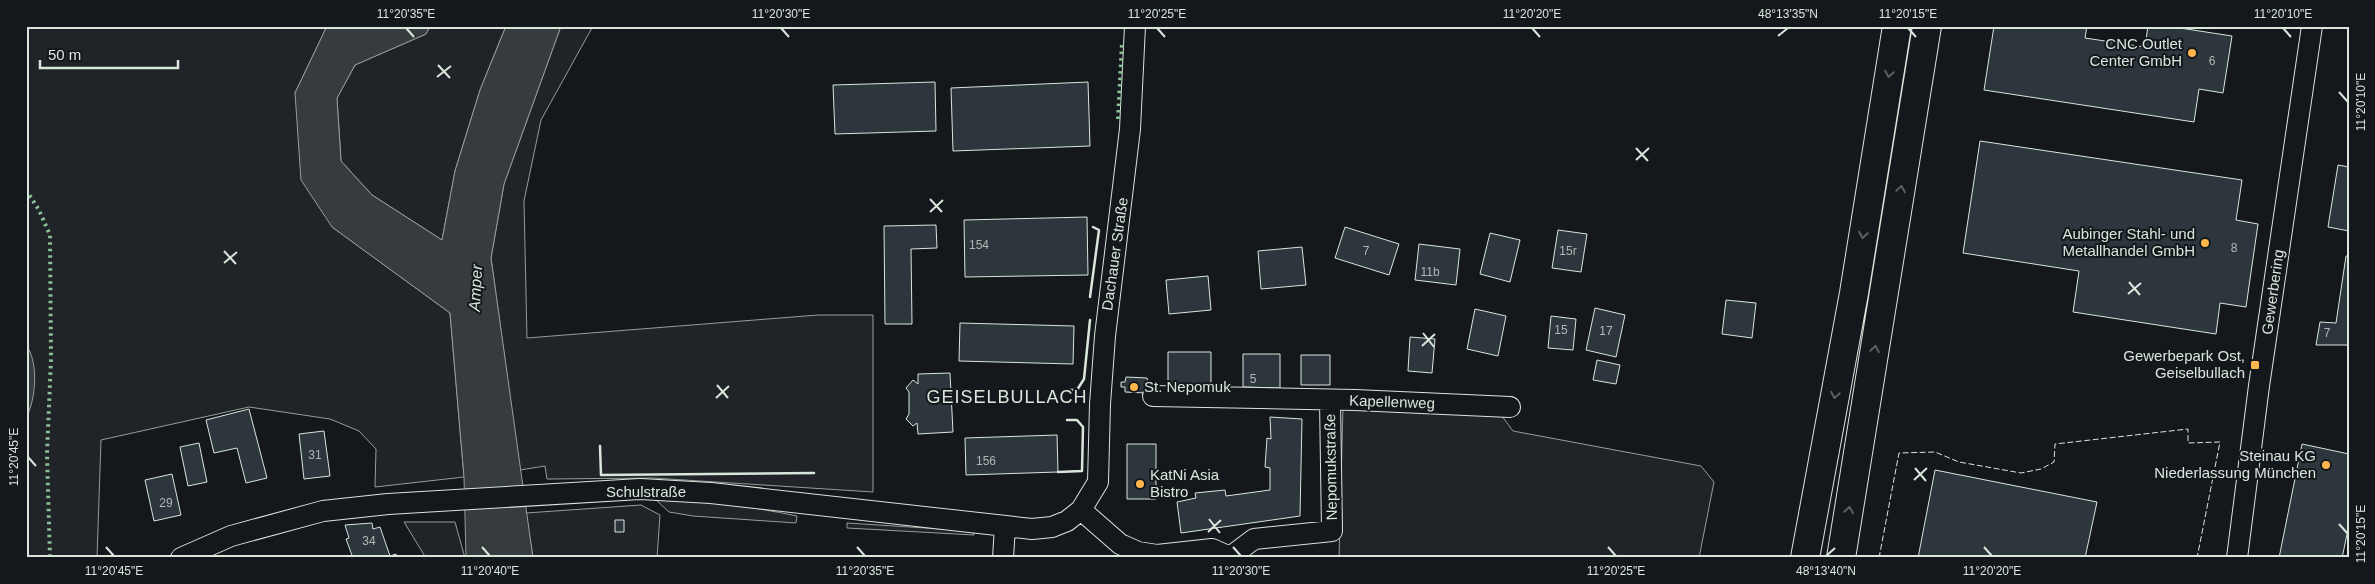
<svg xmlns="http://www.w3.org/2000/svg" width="2375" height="584" viewBox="0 0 2375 584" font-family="Arial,sans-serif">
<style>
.green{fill:#202428;stroke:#939e99}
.water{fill:#363b3e;stroke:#939e99}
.building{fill:#2c363c;stroke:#d8e6dc}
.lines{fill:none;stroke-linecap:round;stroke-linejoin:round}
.minor-casing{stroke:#d8e6dc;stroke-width:22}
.highway-casing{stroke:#d8e6dc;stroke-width:30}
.minor{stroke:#14181c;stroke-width:20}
.highway{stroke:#14181c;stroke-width:28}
.hedge{stroke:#8ac095;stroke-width:4;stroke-dasharray:2.5 4;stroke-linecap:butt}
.fence{stroke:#d8e6dc;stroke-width:1;stroke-dasharray:6 2.5;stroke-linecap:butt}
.wall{stroke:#d8e6dc;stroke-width:2.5}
.oneway{stroke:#59605f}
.ticks{fill:none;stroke:#d8e6dc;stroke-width:2}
.poi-dot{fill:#ffb74d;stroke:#14181c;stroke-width:2}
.labels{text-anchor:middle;stroke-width:4;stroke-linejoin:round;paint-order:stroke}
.number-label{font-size:12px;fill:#adbab4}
.poi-label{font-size:15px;fill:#d8e6dc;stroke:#14181c;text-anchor:end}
.street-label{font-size:15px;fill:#d8e6dc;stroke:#14181c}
.water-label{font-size:16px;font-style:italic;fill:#d8e6dc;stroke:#14181c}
.quarter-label{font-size:18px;letter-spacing:1px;fill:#d8e6dc;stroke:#14181c}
.neatline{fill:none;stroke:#d8e6dc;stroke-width:2}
.ticks-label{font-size:12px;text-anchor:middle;fill:#d8e6dc}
</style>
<rect width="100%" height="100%" fill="#14181c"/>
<path class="green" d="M26 26H327L295 93 332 227 450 313 464 477 375 487 376 449 359 431 330 419 249 407 101 440 97 558H26Z
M430 26H506L480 90 455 171 442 240 372 195 341 161 337 98 355 65 426 34Z
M561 26H593L541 120 524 201 527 338 818 315H873V492L653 478 547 479 545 466 520 470 491 258 504 184Z
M1343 407 1499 412 1513 431 1701 466 1714 482 1699 558H1339Z
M655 499C703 501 750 506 797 516L796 523 693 516 669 512Z
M641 505 660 515 657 558H533L526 513Z
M404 522H455L465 558H426Z
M847 523 973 531 974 535 847 528Z"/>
<path class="water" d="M327 26H430L426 34 355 65 337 98 341 161 372 195 442 240 455 171 480 90 506 26H561L504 184 491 258 533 558H466L464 477 450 313 332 227 301 180 295 93Z
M26 345C39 362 36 400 26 418Z"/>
<path class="building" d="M1994 26H2087L2085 38 2145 47 2148 26H2167L2232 36 2223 93 2199 89 2194 122 1984 90Z
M935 82 936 131 835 134 833 85Z
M1088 82 1090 146 953 151 951 88Z
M1980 141 2242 180 2236 220 2258 224 2246 307 2220 303 2216 334 2073 312 2079 271 1963 253Z
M2338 165 2349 167V231L2328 227Z
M1087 217 1088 275 965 277 964 220Z
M936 225 937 248 911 249 912 324H885L884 226Z
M1345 227 1399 244 1389 275 1335 258Z
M1558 230 1587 234 1581 272 1552 268Z
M1490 233 1520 240 1510 282 1480 274Z
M1419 244 1460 249 1456 285 1415 280Z
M1302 247 1306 285 1261 289 1258 251Z
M2346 256H2349V345H2316L2320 322 2336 323Z
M1208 276 1211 310 1169 314 1166 280Z
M1726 300 1756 303 1752 338 1722 334Z
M1595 308 1625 315 1616 357 1586 350Z
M1475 309 1506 316 1498 356 1467 349Z
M1551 316 1576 319 1573 350 1548 348Z
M960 323 1074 326 1073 364 959 361Z
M1410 337 1435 339 1432 373 1408 371Z
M1168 352H1211V387H1168Z
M1243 354H1280V388L1243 387Z
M1301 355H1330V385H1301Z
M1597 360 1620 365 1616 384 1593 380Z
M950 373 953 432 918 434 917 423 913 426 906 419 909 414V392L906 388 913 380 918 384V374Z
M1126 377 1147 378 1149 386 1146 393 1125 392V387H1121V382H1125Z
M249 409 267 478 246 483 237 448 214 453 206 420Z
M1270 417 1302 419 1300 516 1181 533 1177 502 1196 498 1195 493 1225 490 1226 496 1270 490V468L1265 467 1267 438 1271 439Z
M324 431 330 476 304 479 299 434Z
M1057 435 1058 472 966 475 965 438Z
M199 443 207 482 188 486 180 447Z
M1127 444H1156V499H1127Z
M2302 444 2349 454V525L2342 558H2279Z
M1935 470 2097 502 2085 558H1918Z
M172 474 181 515 154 521 145 480Z
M615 520H624V532H615Z
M372 523 373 529 380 527 390 556 396 554 397 558H353L346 539 349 538 345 525Z"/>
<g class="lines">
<g class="minor-casing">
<path id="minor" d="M1153 396 1355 400 1510 407
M1081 510 1120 544 1138 552 1157 555 1212 549 1230 557 1254 539 1332 531 1330 400
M181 558 231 536 323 511 388 504 640 489 711 493 1032 529 1052 527 1067 521 1081 510 1098 482 1100 404 1105 336 1130 129 1135 26
M1003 558 1005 526
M2237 558 2259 386 2312 26"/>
</g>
<g class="highway-casing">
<path id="highway" d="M1805 558 1854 293 1897 26
M1841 558 1927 26"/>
</g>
<use href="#minor" class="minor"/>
<use href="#highway" class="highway"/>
<path class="hedge" d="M1123 29 1124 26
M1118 119 1122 43
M26 190 39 210 50 235 51 359 47 454 50 558"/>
<path class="fence" d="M1879 558 1899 453 1935 452 1959 462 2021 473 2041 469 2054 462 2055 444 2188 429V443L2220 442 2197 558"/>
<path class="wall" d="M1090 297 1099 230 1093 227
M1066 390H1077L1084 379 1090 320
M600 446 601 475 814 473
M1058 472 1082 471 1083 427 1077 420H1067"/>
</g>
<defs><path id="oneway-chevron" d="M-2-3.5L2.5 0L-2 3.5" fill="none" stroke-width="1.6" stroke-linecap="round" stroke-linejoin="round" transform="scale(1.25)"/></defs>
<g class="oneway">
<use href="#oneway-chevron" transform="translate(1889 74) rotate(99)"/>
<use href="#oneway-chevron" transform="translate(1901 189) rotate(-81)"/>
<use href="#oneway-chevron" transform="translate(1863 235) rotate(99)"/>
<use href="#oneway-chevron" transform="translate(1875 349) rotate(-81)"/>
<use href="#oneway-chevron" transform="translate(1835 395) rotate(100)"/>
<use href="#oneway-chevron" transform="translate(1849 510) rotate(-81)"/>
</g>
<path class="ticks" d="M406 28 414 37M781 28 789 37M1157 28 1165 37M1532 28 1540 37M1908 28 1916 37M2283 28 2291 37M1778 36 1788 28M438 65 450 78M437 77 451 66M2339 92 2348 102M1636 148 1648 161M1636 160 1649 148M930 199 942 212M930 212 943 200M224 251 236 264M224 263 237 252M2129 282 2140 295M2128 294 2141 283M1423 333 1434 347M1422 346 1435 334M717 385 728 398M716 398 729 386M28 457 36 466M1915 468 1926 481M1914 480 1927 468M1209 519 1220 533M2339 524 2348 534M1208 532 1221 520M106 547 114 556M482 547 490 556M857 547 865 556M1233 547 1241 556M1608 547 1616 556M1984 547 1992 556M1826 556 1835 548"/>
<g class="poi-dot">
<circle cx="2192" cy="53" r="5"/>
<circle cx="2205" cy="243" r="5"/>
<rect x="2250" y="360" width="10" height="10" rx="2.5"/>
<circle cx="1134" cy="387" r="5"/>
<circle cx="2326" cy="465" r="5"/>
<circle cx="1140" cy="484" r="5"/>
</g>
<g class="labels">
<g class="number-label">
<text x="2212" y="65">6</text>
<text x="979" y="249">154</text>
<text x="2234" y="252">8</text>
<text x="1366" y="255">7</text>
<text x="1568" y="255">15r</text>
<text x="1430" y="276">11b</text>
<text x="1561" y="334">15</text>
<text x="1606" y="335">17</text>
<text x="2327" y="337">7</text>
<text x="1253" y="383">5</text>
<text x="315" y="459">31</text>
<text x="986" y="465">156</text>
<text x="166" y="507">29</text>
<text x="369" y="545">34</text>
</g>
<g class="poi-label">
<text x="2182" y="49">CNC Outlet<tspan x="2182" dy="17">Center GmbH</tspan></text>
<text x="2195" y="239">Aubinger Stahl- und<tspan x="2195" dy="17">Metallhandel GmbH</tspan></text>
<text x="2245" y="361">Gewerbepark Ost,<tspan x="2245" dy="17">Geiselbullach</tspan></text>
<text x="1144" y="392" text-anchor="start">St. Nepomuk</text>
<text x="2316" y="461">Steinau KG<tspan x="2316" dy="17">Niederlassung München</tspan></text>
<text x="1150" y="480" text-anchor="start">KatNi Asia<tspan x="1150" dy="17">Bistro</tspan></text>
</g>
<g class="street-label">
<text transform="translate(1115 254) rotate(-82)" y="5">Dachauer Straße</text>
<text transform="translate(2273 292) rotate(-82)" y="5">Gewerbering</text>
<text transform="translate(1392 402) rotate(2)" y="5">Kapellenweg</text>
<text transform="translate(1331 467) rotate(-91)" y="5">Nepomukstraße</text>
<text x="646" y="497">Schulstraße</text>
</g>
<g class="water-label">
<text transform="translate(475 288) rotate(-87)" y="6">Amper</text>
</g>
<g class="quarter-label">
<text x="1007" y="403">GEISELBULLACH</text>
</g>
</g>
<rect width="2375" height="584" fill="none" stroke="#14181c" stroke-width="55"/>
<path d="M40 60v8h138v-8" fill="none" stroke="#d8e6dc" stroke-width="2.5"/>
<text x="48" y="60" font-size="15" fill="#d8e6dc" stroke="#14181c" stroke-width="4" paint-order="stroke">50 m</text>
<rect x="28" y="28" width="2320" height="528" class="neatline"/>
<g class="ticks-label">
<text x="406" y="18">11°20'35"E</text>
<text x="781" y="18">11°20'30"E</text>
<text x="1157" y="18">11°20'25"E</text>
<text x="1532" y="18">11°20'20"E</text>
<text x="1788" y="18">48°13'35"N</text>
<text x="1908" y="18">11°20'15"E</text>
<text x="2283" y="18">11°20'10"E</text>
<text transform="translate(2361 102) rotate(-90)" y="4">11°20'10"E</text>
<text transform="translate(14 457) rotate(-90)" y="4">11°20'45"E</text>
<text transform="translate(2361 534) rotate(-90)" y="4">11°20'15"E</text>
<text x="114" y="575">11°20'45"E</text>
<text x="490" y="575">11°20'40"E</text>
<text x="865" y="575">11°20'35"E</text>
<text x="1241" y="575">11°20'30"E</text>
<text x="1616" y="575">11°20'25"E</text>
<text x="1826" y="575">48°13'40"N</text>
<text x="1992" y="575">11°20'20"E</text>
</g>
</svg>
